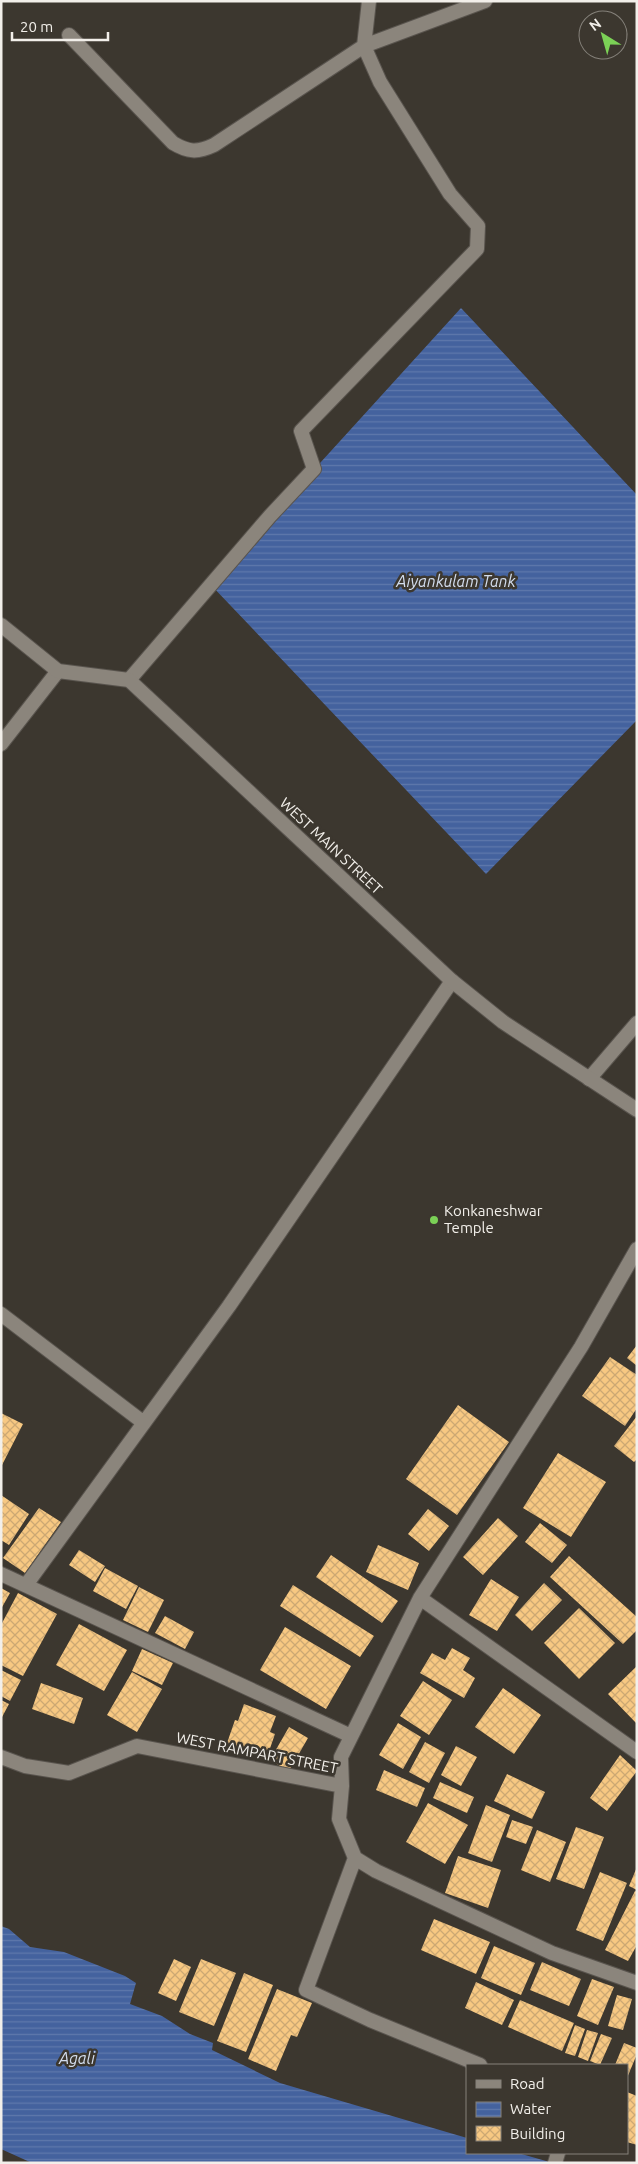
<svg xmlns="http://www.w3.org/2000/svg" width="638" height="2164" viewBox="0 0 638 2164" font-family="Ubuntu,sans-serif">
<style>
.water{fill:url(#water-rules)}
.building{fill:url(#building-cross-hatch)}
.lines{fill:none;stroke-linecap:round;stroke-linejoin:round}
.minor-casing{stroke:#59544e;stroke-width:16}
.tertiary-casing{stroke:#59544e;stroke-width:16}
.minor{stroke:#8b857c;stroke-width:14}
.tertiary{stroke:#8b857c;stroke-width:14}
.poi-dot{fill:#7bd156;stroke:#3c372f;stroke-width:2}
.labels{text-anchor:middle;stroke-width:5;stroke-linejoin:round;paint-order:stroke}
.street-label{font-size:15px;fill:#f2efea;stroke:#3c372f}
.poi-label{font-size:15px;fill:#f2efea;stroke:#3c372f;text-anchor:start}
.water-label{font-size:16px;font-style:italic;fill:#d3ddee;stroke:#3c372f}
</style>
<defs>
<pattern id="water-rules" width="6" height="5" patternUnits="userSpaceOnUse" patternTransform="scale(1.25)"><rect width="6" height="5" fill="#44629e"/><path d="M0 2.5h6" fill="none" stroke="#5f79ac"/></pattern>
<pattern id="building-cross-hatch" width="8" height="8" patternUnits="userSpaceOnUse" patternTransform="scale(1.25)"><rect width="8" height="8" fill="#f7c882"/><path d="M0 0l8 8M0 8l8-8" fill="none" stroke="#cca873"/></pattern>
</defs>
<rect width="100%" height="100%" fill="#3c372f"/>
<path class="water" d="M461 308 637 495V720L486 874 210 584Z
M1 1926 9 1929 30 1947 64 1952 125 1976 136 1983 130 2004 162 2016 190 2034 213 2043 212 2050 280 2083 467 2138V2153H518L553 2163H32L1 2149Z"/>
<path class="building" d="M637 1345V1366L627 1358Z
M610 1357 637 1375V1408L625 1426 582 1396Z
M458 1405 509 1442 457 1515 406 1479Z
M1 1413 23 1424 1 1467Z
M637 1416V1459L634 1462 614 1446Z
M558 1453 606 1482 571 1537 523 1508Z
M1 1495 29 1514 9 1545 1 1540Z
M39 1508 61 1522 25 1573 3 1558Z
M428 1509 449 1526 429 1551 408 1534Z
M498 1518 518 1536 483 1575 463 1557Z
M540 1523 567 1545 552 1563 525 1542Z
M378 1545 419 1563 408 1590 366 1572Z
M79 1550 105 1566 95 1582 69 1565Z
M331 1555 398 1601 382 1623 316 1577Z
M569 1556 637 1617V1630L623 1644 550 1577Z
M105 1568 138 1586 126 1609 93 1591Z
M491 1579 519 1597 497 1631 469 1615Z
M544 1583 562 1600 532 1631 515 1615Z
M293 1585 374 1636 360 1657 280 1606Z
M139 1587 164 1600 148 1632 123 1620Z
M1 1588 10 1593 1 1609Z
M18 1593 57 1614 23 1676 1 1665V1625Z
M579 1608 615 1643 579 1679 544 1643Z
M165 1616 194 1632 185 1649 155 1633Z
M79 1624 127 1650 104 1691 56 1665Z
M285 1627 351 1666 326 1709 260 1670Z
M452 1648 470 1658 463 1670 475 1678 464 1698 420 1673 432 1653 445 1660Z
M142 1649 173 1663 162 1685 132 1671Z
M637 1666V1724L608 1694Z
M1 1670 21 1680 10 1701 1 1696Z
M132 1672 162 1689 137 1732 107 1715Z
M423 1681 452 1700 429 1735 400 1716Z
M41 1683 83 1698 74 1724 32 1709Z
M503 1688 541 1715 514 1754 475 1727Z
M1 1700 9 1704 1 1719Z
M244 1704 276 1716 270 1732 275 1734 267 1757 227 1743 235 1720 238 1721Z
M398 1723 421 1737 403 1769 379 1755Z
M289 1727 308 1738 289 1771 270 1760Z
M425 1742 445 1753 429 1783 409 1772Z
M456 1746 477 1757 461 1786 441 1775Z
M620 1755 637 1771 607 1811 590 1798Z
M384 1770 425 1788 417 1807 376 1790Z
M507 1774 545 1792 532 1819 494 1801Z
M440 1782 474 1797 467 1813 433 1798Z
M428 1803 468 1825 445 1864 406 1842Z
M486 1805 510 1815 492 1862 468 1853Z
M512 1820 533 1827 526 1844 506 1837Z
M576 1827 604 1837 584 1889 556 1879Z
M537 1830 566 1842 550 1882 521 1870Z
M458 1856 501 1870 488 1908 445 1893Z
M637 1867V1890L629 1886Z
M600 1872 627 1883 603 1941 576 1930Z
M635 1891 637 1892V1945L628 1961 605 1950Z
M434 1919 490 1942 476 1974 421 1950Z
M494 1946 535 1963 521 1995 481 1978Z
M174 1959 191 1967 176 2001 158 1993Z
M201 1959 236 1973 214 2026 179 2012Z
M542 1962 581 1979 569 2006 530 1990Z
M244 1973 273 1985 246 2052 217 2041Z
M592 1979 614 1987 598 2025 577 2016Z
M476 1982 514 2000 502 2025 465 2008Z
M277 1989 312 2003 297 2037 291 2035 276 2071 248 2059Z
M617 1995 632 1999 623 2030 608 2026Z
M520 2000 574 2023 562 2051 508 2027Z
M575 2025 585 2029 575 2056 565 2053Z
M587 2030 598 2033 588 2061 578 2057Z
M601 2034 612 2038 600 2065 590 2061Z
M624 2043 637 2048V2054L627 2078V2065H615Z
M627 2092 637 2096V2145L627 2142Z"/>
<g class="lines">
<g class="minor-casing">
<path id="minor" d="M69 35 173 143C188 152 197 153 214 145L364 46 485 1
M129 680 270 516 314 469 301 431 477 249 478 226 450 194 380 82 364 46 369 1
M1 744 58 671
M589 1079 637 1023
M1 1314 144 1423
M1 1574 351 1736
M26 1585 229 1306 452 981
M420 1598 637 1752
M1 1757 25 1766 69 1773 137 1746 342 1786 339 1819 355 1858 376 1871 552 1953 637 1983
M342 1786 341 1757 420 1598 581 1347 637 1249
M355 1858 306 1990 370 2020 480 2065
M555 2163 558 2153"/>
</g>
<g class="tertiary-casing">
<path id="tertiary" d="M1 625 58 671 129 680 452 981 503 1022 637 1110"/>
</g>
<use href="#minor" class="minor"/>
<use href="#tertiary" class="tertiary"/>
</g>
<circle class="poi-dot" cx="434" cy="1220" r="5"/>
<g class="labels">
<g class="street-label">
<text transform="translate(331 846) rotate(43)" y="5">WEST MAIN STREET</text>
<text transform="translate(257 1753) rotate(11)" y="5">WEST RAMPART STREET</text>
</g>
<g class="poi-label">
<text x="444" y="1216">Konkaneshwar<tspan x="444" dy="17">Temple</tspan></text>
</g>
<g class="water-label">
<text x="456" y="587">Aiyankulam Tank</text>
<text x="77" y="2064">Agali</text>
</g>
</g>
<rect width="638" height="2164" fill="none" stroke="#f2efea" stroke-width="5"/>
<rect x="466" y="2064" width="162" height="90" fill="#3c372f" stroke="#85817a"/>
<rect x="476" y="2080" width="25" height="8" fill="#8b857c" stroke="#85817a"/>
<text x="510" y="2089" font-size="15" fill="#f2efea">Road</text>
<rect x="476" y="2102" width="25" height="15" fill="url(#water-rules)" stroke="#85817a"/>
<text x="510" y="2114" font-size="15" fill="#f2efea">Water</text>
<rect x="476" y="2126" width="25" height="15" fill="url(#building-cross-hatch)" stroke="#85817a"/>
<text x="510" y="2139" font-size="15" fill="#f2efea">Building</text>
<g transform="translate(603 35) rotate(323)"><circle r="24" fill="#3c372f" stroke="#85817a"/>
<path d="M0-4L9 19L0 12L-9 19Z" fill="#7bd156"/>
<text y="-8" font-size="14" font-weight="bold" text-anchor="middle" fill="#f2efea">N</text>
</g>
<path d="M12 32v8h96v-8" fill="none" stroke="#f2efea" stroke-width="2.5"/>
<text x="20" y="32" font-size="15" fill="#f2efea" stroke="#3c372f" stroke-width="4" paint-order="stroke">20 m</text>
</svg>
